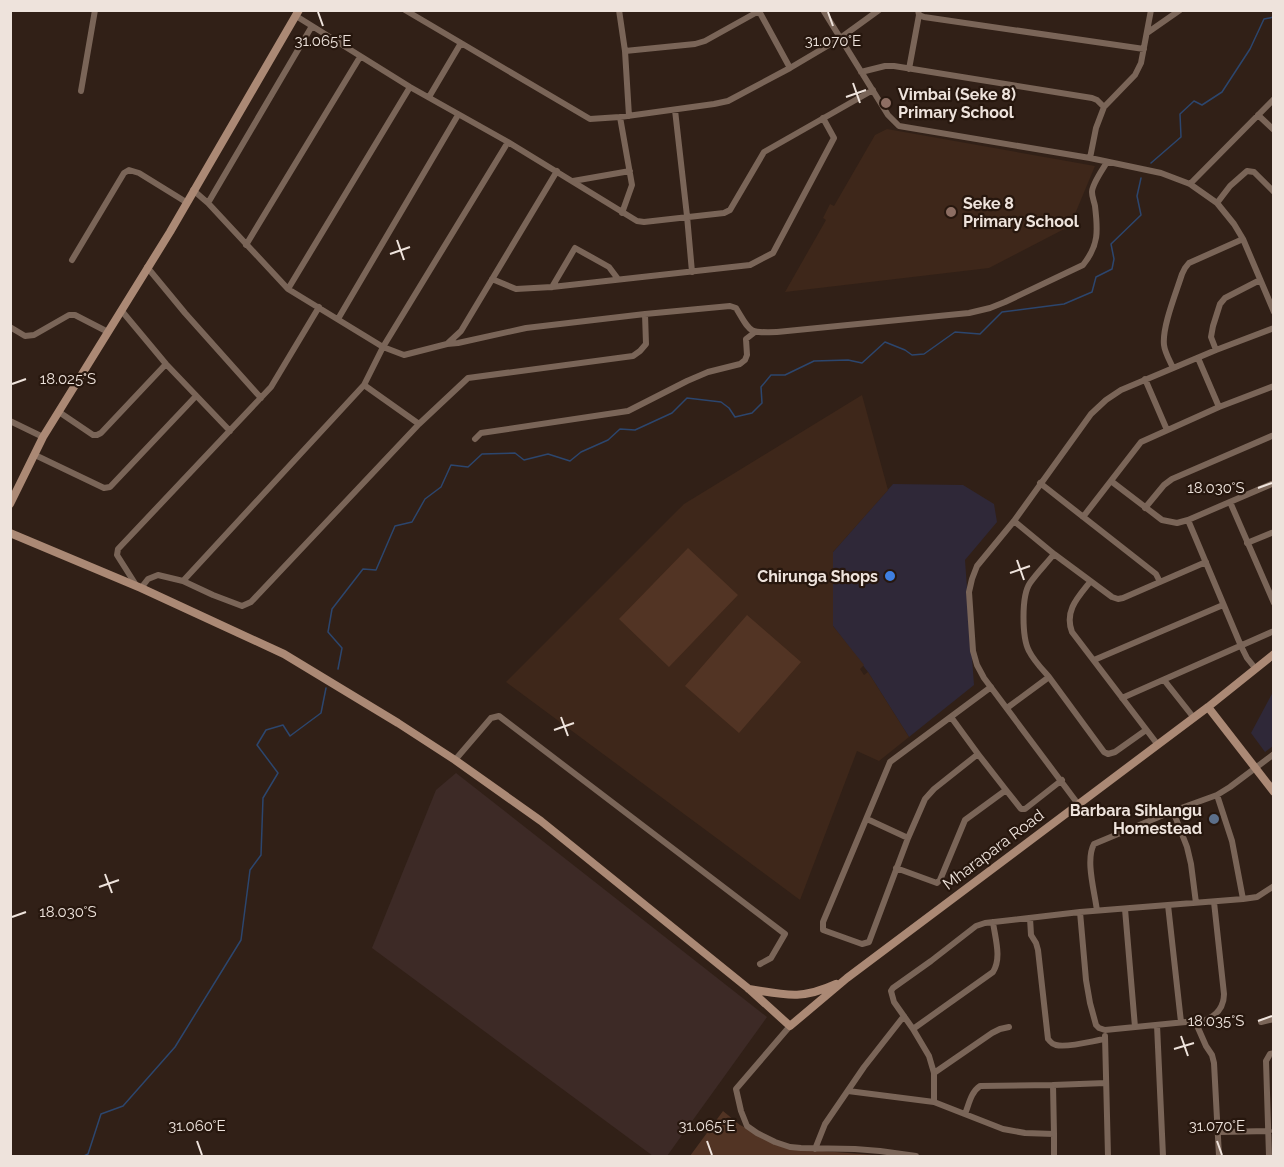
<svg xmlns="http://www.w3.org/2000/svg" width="1284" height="1167" viewBox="0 0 1284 1167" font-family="Raleway,sans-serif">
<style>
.commercial{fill:#2f2838}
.industrial{fill:#3d2a26}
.built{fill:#3e271a}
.green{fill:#523424}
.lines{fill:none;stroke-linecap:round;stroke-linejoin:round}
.stream{stroke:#2c466e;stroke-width:1.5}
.street{stroke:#7a6558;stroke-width:6}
.secondary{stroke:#ab8975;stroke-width:8}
.ticks{fill:none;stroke:#eee3dc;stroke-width:2}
.education-dot{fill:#8d6e63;stroke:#27170e;stroke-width:2}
.shop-dot{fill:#3f7fe0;stroke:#27170e;stroke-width:2}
.service-dot{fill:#5c6f8a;stroke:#27170e;stroke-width:2}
.labels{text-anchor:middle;stroke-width:4.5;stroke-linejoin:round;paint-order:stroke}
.poi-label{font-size:16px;font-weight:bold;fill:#eee3dc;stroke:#27170e;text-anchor:start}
.street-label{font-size:16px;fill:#eee3dc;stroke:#27170e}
.ticks-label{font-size:15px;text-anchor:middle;fill:#eee3dc;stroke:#27170e;stroke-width:4.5;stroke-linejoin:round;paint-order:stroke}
</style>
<rect width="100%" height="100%" fill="#312017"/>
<path class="commercial" d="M893 484 963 485 994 504 997 522 965 560 974 685 909 737 868 672 833 626V552Z
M1273 692V746L1265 752 1251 733Z"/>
<path class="industrial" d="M456 773 767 1017 667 1156H653L372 948 436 790Z"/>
<path class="built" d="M887 129 1095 166 1070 226 989 268 785 292 826 220 823 218 830 204 834 206 875 135Z
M862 395 888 490 833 552V626L864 665 860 669 864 675 868 672 909 737 879 761 857 751 800 900 506 682 684 504Z"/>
<path class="green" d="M688 548 738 595 669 667 619 619Z
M747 615 801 662 739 733 685 686Z
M723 1111 740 1125 786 1148 885 1156H690Z"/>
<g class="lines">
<path class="stream" d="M1151 163 1181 137 1180 114 1194 101 1202 105 1222 92 1250 49 1264 19 1274 17
M338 669 342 648 328 632 332 609 363 569 376 570 395 526 412 522 425 499 441 487 451 465 468 467 482 454 515 453 524 460 548 454 570 461 581 452 608 440 620 429 635 430 672 413 687 398 721 402 729 408 735 417 752 413 762 403 761 387 771 375H785L814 361 848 360 862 363 885 342 905 350 912 355 924 354 955 332 980 334 1002 312 1064 304 1092 292 1096 277 1112 269 1114 259 1111 244 1141 215 1137 196 1141 178
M84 1156 88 1154 101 1114 123 1106 175 1047 241 940 250 870 261 855 263 798 278 773 257 745 266 730 283 725 290 736 321 713 326 688"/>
<path class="street" d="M405 10 590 119 620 117 714 104 728 101 790 68 839 39 879 10
M619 10 625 51 629 116
M823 10 888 115 899 126 1090 158 1161 173 1190 184 1217 203 1234 224 1243 239 1274 312
M918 10 919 15 924 17 1144 49
M296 16 410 87 508 142 637 221 644 222 724 213 730 210 764 152 873 90
M1147 33 1180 10
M625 51 695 44 705 41 759 11 790 68
M909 69 919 15
M861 72 885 66H894L1092 98 1097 100 1104 107
M81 91 95 10
M429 97 461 43
M675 110 687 216 692 272
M1258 115 1274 130
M620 117 632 185 622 213
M1090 158 1096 128 1104 107 1135 75 1141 63 1151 10
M573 181 630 171
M1190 184 1274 99
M193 190 208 203 288 289 383 347 404 355 447 344 461 331 557 171
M208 203 312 26
M1217 203 1230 186 1247 171 1254 172 1274 192
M246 245 360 57
M72 260 124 173 129 170 139 173 186 202
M147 267 185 313 261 398
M492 279 516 289 552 287 750 265 773 253 834 138 823 118
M552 287 575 248 609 267 618 279
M288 289 410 87
M121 310 166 364 230 431
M338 319 458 115
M10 327 25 336 34 335 69 315H75L108 332
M447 344 458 343 526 328 645 314 730 306 736 308C751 333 748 333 777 332L969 313 990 308 1005 302 1083 265C1099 245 1098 231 1095 206 1094 201 1092 197 1092 192 1092 184 1103 169 1107 162
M1216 350 1211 337 1213 326 1220 304 1225 298 1260 280
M1198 358 1219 407
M1173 368C1170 361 1165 353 1164 345 1162 327 1176 293 1182 274L1185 268 1189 263 1243 239
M1145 379 1167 430
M364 385 419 424
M59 412 93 435H97L101 433 166 364
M10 421 43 437
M475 439 481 433 628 411 687 381 708 372 740 364 745 360 747 355 746 339 755 332
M35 455 104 488 110 487 196 396
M1111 481 1162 520 1177 523 1188 520 1274 483
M1040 483 1156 574 1160 582
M1230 502 1274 603
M1145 508 1164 485 1172 479 1274 435
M1083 517 1141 442 1219 407 1274 386
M1188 520 1241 646 1247 658 1255 668
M1247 543 1274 532
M1054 554 1112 597 1118 599 1123 598 1206 562
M183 581 213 595 242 606 251 602 419 424 468 378 633 356 640 351 646 344 645 314
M1090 582C1078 597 1064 611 1072 632L1158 745
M136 585 117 555 118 549 271 387 319 307
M141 588 148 579 158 575 183 581 364 385 383 347 508 142
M1094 660 1223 605
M1049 677 1104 752 1108 754 1115 752 1146 730
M1164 680 1194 718
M1122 698 1274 631
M1007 708 1049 677C1042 669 1034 661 1029 651 1022 638 1021 596 1030 583 1037 573 1046 564 1054 554L1014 521
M951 717 978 754 934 789 925 799 908 838 869 942 862 944 823 930V922L890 762 991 687
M455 760 491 718 499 716 785 934 771 958 760 964
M1006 790 1021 809H1025L1062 780
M1217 795 1232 841 1243 899
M1078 804 984 678 977 665 973 651 969 592 972 579 977 566 1014 521 1091 414 1106 400 1121 390 1216 350 1274 328
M1173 811 1187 847 1191 864 1196 903
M867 819 908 838
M896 868 937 883 940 880 965 820 1006 790 978 754
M1168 905 1181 1022
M1125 909 1135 1027
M1097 911C1095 893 1085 860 1094 844L1173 811 1217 795 1230 787 1274 754
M1080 912 1086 980 1090 1003 1096 1025 1099 1028 1105 1030 1206 1020C1217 1015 1224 1006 1224 994L1214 902
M1030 918 1031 935 1036 943 1038 950 1048 1039C1051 1042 1051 1044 1056 1045 1068 1048 1092 1041 1105 1039
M1195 1021 1206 1046 1212 1055 1214 1063 1219 1156
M1261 1022 1274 1019
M1157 1025 1163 1156
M790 1026 736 1089 741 1111 747 1126 757 1133 775 1142 790 1147 801 1148 855 1149 880 1151 916 1156
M913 1029 993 972C1002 958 995 938 993 922
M1105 1036 1108 1156
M934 1073 992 1033 1000 1029 1009 1027
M848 1091 934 1102 1003 1129 1025 1133 1054 1134 1053 1085 1106 1083
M934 1102V1073L929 1056 913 1029 894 1002 891 991 893 988 931 961 976 926 985 923 1080 912 1243 899 1257 897 1274 886
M965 1114C969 1104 971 1092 980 1086L1053 1085
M1219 1132 1269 1131
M815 1149 825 1124 864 1067 904 1016
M1054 1156V1134
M1269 1156 1266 1061 1270 1054 1274 1053"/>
<path class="secondary" d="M10 504 43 437 170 232 299 10
M10 533 141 588 284 654 398 723 455 760 541 821 749 989 790 1026 847 978 1208 707 1274 654
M1208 707 1274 792
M749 989C786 995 801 1000 836 984"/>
</g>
<path class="ticks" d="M318 12 323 26M828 12 833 26M853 83 860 103M846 97 866 90M397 240 404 260M390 254 410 247M12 384 26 379M1258 488 1272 483M1017 560 1024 580M1010 573 1030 566M561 717 568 736M554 730 574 723M105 874 112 893M99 887 119 880M12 917 26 912M1258 1021 1272 1016M1181 1036 1188 1056M1174 1049 1194 1043M197 1141 202 1155M707 1141 712 1155M1217 1141 1222 1155"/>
<g class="education-dot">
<circle cx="886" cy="103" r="6"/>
<circle cx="951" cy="212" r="6"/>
</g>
<circle class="shop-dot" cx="890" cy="576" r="6"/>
<circle class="service-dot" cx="1214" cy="819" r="6"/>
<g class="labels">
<g class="poi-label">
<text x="898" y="100">Vimbai (Seke 8)<tspan x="898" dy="18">Primary School</tspan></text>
<text x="963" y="209">Seke 8<tspan x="963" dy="18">Primary School</tspan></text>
<text x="878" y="582" text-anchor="end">Chirunga Shops</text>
<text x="1202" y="816" text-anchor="end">Barbara Sihlangu<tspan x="1202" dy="18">Homestead</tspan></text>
</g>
<g class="street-label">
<text transform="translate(993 849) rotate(-37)" y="6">Mharapara Road</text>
</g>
</g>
<g class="ticks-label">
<text x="323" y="46">31.065°E</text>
<text x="833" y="46">31.070°E</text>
<text x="68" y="384">18.025°S</text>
<text x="1216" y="493">18.030°S</text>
<text x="68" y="917">18.030°S</text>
<text x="1216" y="1026">18.035°S</text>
<text x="197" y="1131">31.060°E</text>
<text x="707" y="1131">31.065°E</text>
<text x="1217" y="1131">31.070°E</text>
</g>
<rect width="1284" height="1167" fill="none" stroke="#eee3dc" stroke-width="24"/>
</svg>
